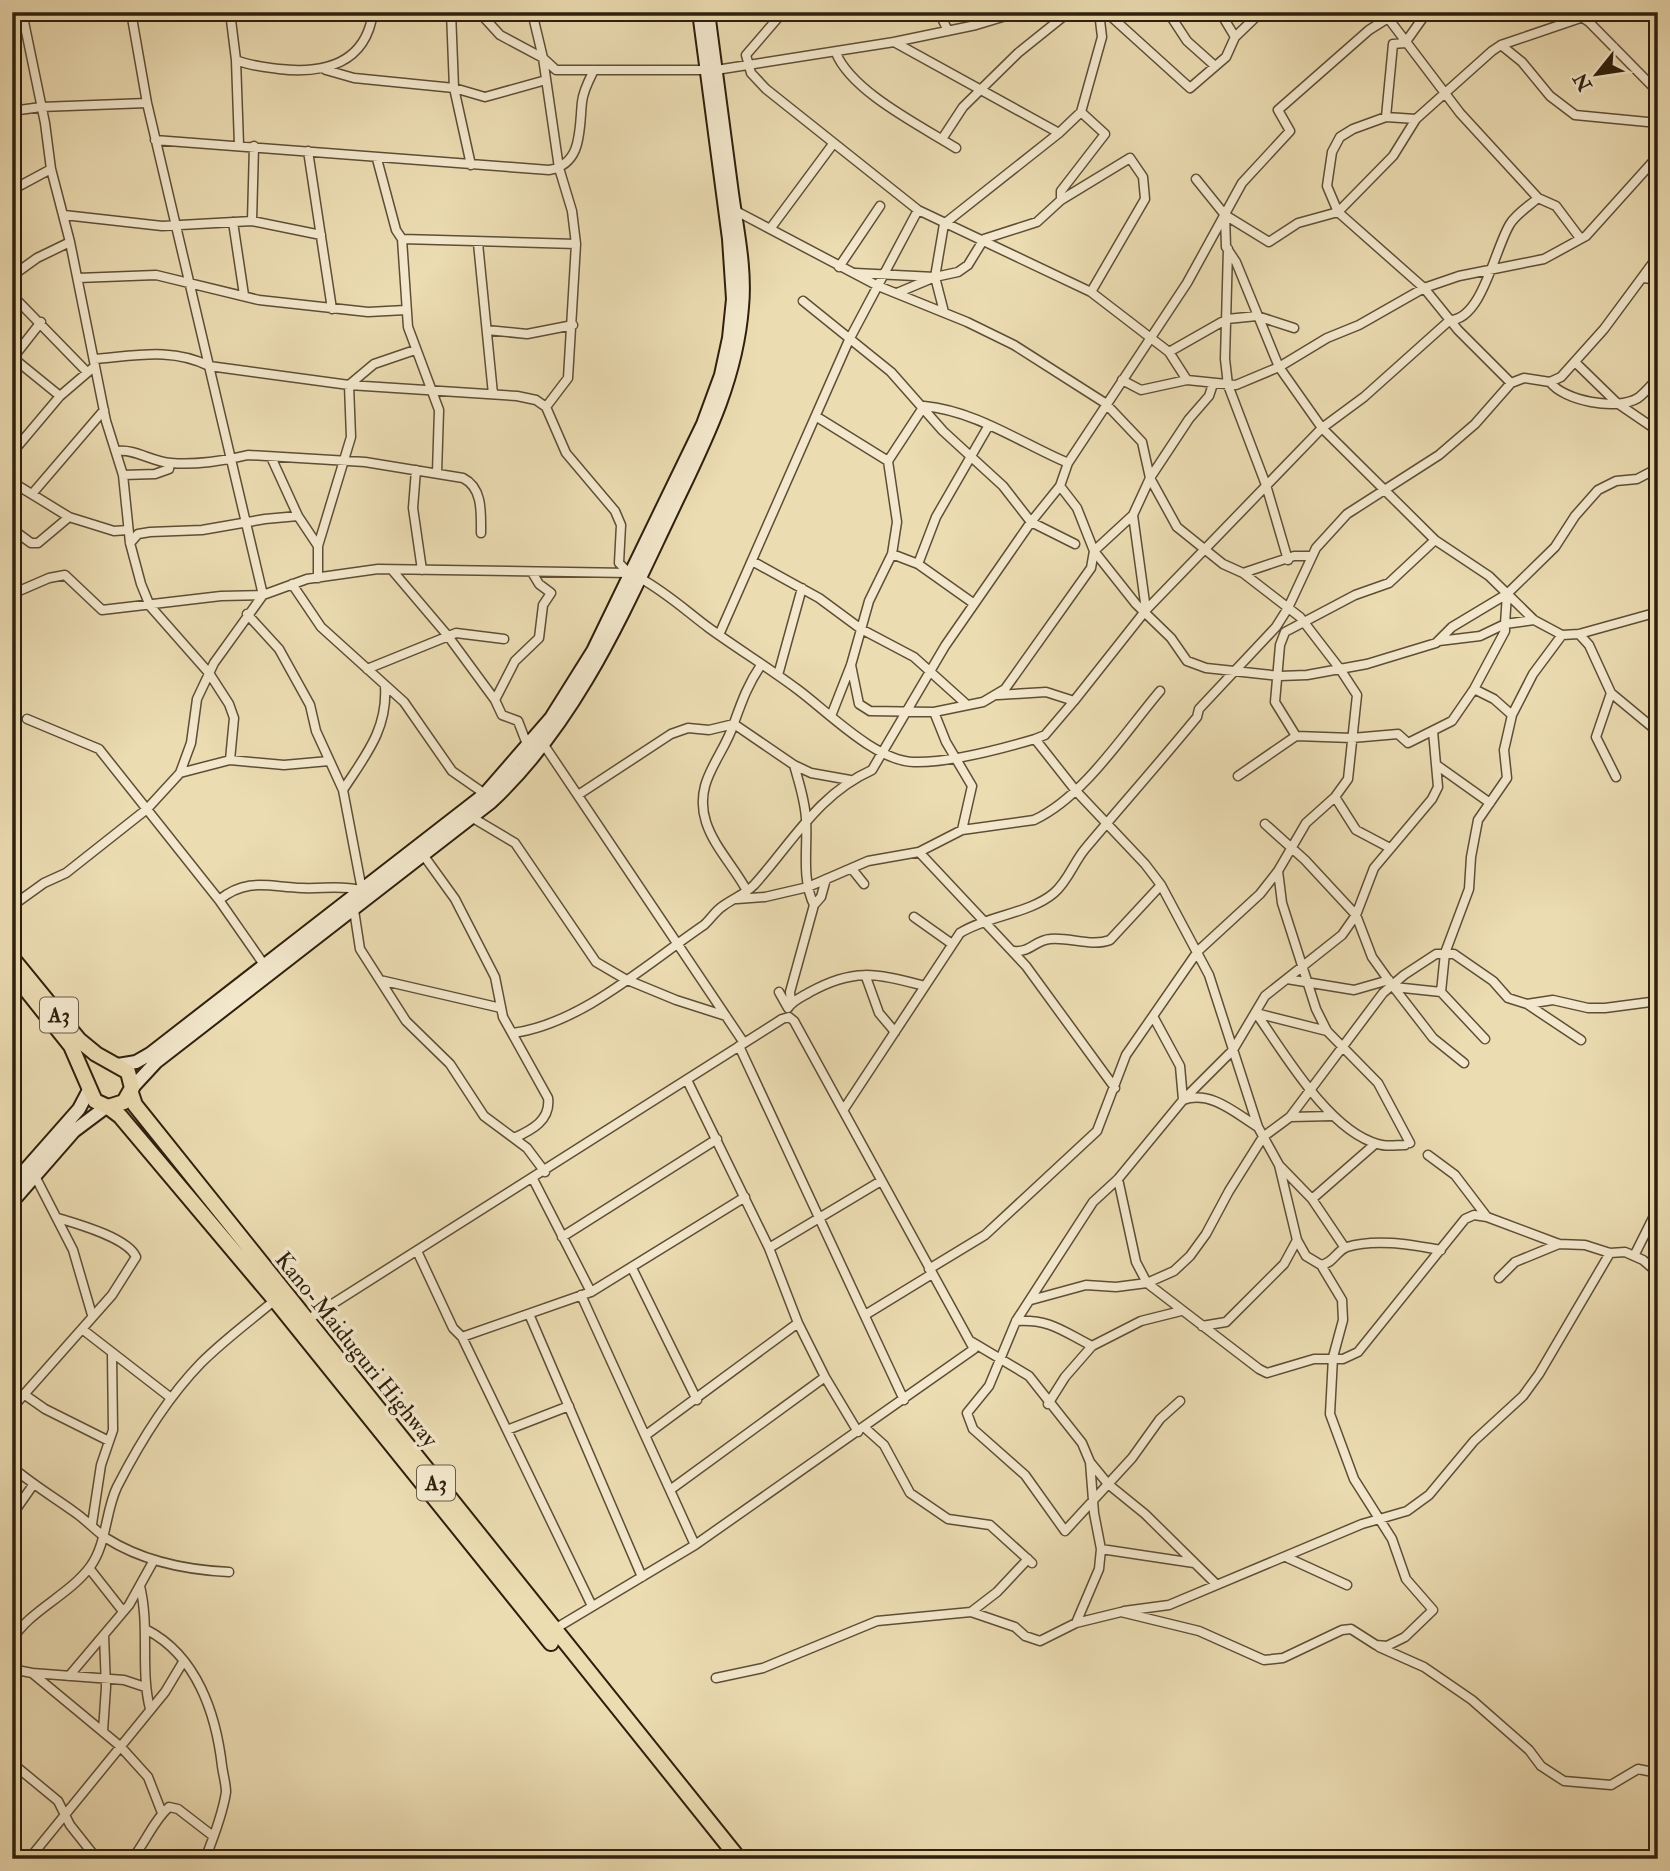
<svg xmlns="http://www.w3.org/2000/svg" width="1670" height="1871" viewBox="0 0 1670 1871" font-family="'IM FELL Double Pica',serif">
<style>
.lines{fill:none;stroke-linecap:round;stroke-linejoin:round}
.minor-casing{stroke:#5e4e36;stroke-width:11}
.secondary-casing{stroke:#2e1f0c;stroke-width:16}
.trunk-casing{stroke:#2e1f0c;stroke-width:18}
.minor{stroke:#f3e8cd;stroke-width:8}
.secondary{stroke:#f3e8cd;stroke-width:12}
.trunk{stroke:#ecdcb2;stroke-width:14}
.labels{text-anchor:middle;stroke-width:7;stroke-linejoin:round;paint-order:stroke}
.shield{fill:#f3e8cd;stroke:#695b46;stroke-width:2}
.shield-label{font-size:21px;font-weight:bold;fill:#2e1f0c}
.street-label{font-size:23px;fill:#2e1f0c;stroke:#f3e8cd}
</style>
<rect width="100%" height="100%" fill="#ecdcb2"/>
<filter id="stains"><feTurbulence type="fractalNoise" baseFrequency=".00286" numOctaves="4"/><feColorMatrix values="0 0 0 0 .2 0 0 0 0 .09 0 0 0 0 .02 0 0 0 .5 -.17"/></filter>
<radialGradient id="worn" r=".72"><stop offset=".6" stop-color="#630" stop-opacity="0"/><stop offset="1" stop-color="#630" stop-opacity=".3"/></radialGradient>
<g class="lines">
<g class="minor-casing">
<path id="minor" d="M22 12 45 123 51 169 70 242 106 421 123 475 130 543 141 584 150 606 209 673 229 704 234 718 230 760
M230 12 236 60C250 66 264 67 279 69 324 74 366 64 373 12
M451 12 454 88 471 165
M479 12 500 35 543 58 556 70H716L894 42 1059 133
M532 12 543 58 559 168 572 211 576 244 568 378 546 407
M783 12 746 55 751 73 766 89 918 210 1091 292 1169 352 1187 380
M939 12 948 31
M1106 12 1190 88 1226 57 1235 37 1261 12
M1168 12 1187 41 1215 66
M1220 12 1235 37
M1574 12 1589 22 1658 92
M1388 18 1460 113 1538 198 1556 206 1580 238
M12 27 23 17
M894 42 976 25 1019 12
M1501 45 1522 62 1550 96 1575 115 1658 123
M836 53C852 92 921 126 956 148
M236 60 239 145
M326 70 354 78 454 88 485 97 546 80
M12 111 41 107 147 103
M1386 117 1393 44 1405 43 1427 12
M1416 119 1386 117 1353 129 1340 137 1332 152 1327 186 1338 212 1424 288 1458 330 1511 383
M942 139 963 107 1018 53 1069 12
M155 140 549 170C583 164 579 129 582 102 583 91 589 80 594 70
M308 151 332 309
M377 159 396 230 402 239 408 327 439 410 437 473
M1196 179 1225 215 1226 247 1236 262 1279 367 1322 428 1435 540 1489 576 1534 620 1562 635 1579 634 1658 612
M12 190 51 169
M1061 200V191L1105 134 1081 112
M734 210 878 286 967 322 1014 345 1105 403 1142 442 1150 478 1177 527 1223 564 1243 573 1300 617 1340 669 1357 695 1348 779 1335 797 1306 823 1278 871 1282 903 1316 1009 1327 1031 1378 1083 1410 1143
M64 215 162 226 252 221 321 235
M1225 215 1269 242 1298 223 1338 212 1393 156 1416 119 1492 51 1501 45 1598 12
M252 221 254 146
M233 222 244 295
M770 229 833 144
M402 239 576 244
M478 243 493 394
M1228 249 1225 359 1228 385 1266 485 1288 560
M839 267 880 206
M855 273 935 277 958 272 968 265 984 239 1037 222 1061 200 1130 158 1143 177 1145 199 1091 292
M12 276 37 258 70 242
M78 278 156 275 259 300 368 312 406 310
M1644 278 1658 280
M897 293 935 277
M12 295 87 372
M803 301 891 372 943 431 1003 486 1031 522 1075 544
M944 312 935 277 944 224 1059 133 1081 112 1102 37 1099 12
M487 330 527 334 573 325
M1169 352 1227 319 1257 316 1294 328
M12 357 60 396
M12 359 41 322
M94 359C134 356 172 347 209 366L349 385 517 396 536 400 546 407 566 453 615 511 621 525 619 563 629 573
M1576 363 1617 403 1658 431
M1122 380 1141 390 1187 380 1236 385 1279 367 1327 338 1359 325 1424 288 1459 276 1544 259 1586 236 1658 156
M1550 382C1564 401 1617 411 1638 398 1645 393 1652 384 1658 378
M817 417 888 461
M118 451C136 449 152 462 171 463 195 465 225 461 248 455L365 462 463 478C483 488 481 513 481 533
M12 453 60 396 95 366
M271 457 298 516 318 546
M416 470 413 508 422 570
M123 475 155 474 169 469 170 463
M12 482 69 517
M1060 486 1077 508 1094 551 1136 604 1171 638 1187 661 1206 668 1280 676 1307 675 1367 664 1436 643 1452 627 1507 594 1555 547 1575 516 1598 490 1616 481 1637 479 1658 468
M32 494 104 410
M12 529 31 543H38L69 517 114 531 128 530
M1435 540 1389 583 1355 595 1285 632 1280 645 1275 702 1296 736 1352 738 1398 734 1408 743 1452 721 1474 689 1505 631V624L1534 620
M130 543 138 534 150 532 202 530 265 519 298 516
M892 554 918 564 973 603
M752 561 819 598 861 629 914 657 965 703
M918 564 936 517 989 425
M392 570 448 636 495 700
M1243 573 1294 556H1311
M318 578V546L351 437 349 385 374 364 415 350
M640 578C667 593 685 610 709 628 738 649 769 668 797 689 827 711 875 761 914 762 949 763 1001 749 1035 739L1045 735 1074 701 1146 610 1322 428 1364 397 1450 320C1482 320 1495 248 1510 224 1516 214 1529 206 1538 198
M292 584 321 627 404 702 452 771 485 794
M12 594 49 578 65 575 102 610 221 596 263 595 147 103 131 12
M1146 610 1133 515 1150 478 1189 419 1209 396 1213 384
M247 614 279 649 310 705 316 731 343 790 362 890
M1579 634 1589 645 1611 693 1658 732
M719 635 849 340 918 210
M1439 641 1480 636 1505 624 1507 594
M851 665 859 704 870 711 934 712 983 702 1005 689 1091 568 1094 551 1133 515
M367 669 456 633 504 639
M778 675 802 588
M1474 689 1494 699 1512 715
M1611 693 1596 737 1616 777
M998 695 1046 692 1074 701
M934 712 946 742 972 786 962 830
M831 716 851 665 869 601 892 554 897 522 888 461 924 406C976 411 1021 443 1068 463
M27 719 99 749 219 900 265 966
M1035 739 1076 791 1145 864 1161 885 1209 975 1258 1127 1279 1165 1312 1199 1345 1248
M544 745 744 1043
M528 747 518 721 502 715 495 700 515 661 539 638 543 605 551 593 539 584 533 574
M794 765C799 783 805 800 806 819 808 847 801 878 814 905
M1438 766 1490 803
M180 773 230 760 284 765 329 761
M1238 776 1296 736
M343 790C365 756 388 729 385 686
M578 795 671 734 688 728 709 730 734 724 794 765 811 773 850 780
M1335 797 1356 830 1390 848
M473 818 515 843 596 962 625 979 676 1000 726 1016
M1265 824 1305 860 1356 915 1372 957 1392 985 1433 1038 1464 1063
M919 852 1026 966 1115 1088
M424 856 455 899 495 977 503 1017 548 1098C551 1120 532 1130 514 1138
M852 869 864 884
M747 891C735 868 714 847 706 822 693 781 723 758 734 723 742 701 748 684 761 665
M737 899 765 897 808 887 868 861 919 852 962 830 1034 820C1084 797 1125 732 1160 691
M219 900C247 877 269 887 302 888 323 889 340 885 361 890
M12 906 44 883 66 873 147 809 180 773 191 743 197 699 214 663 263 595 307 579 378 569 629 573
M354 910 360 949 406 1021 450 1064 484 1116 527 1148 545 1172
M914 917 952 944
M1014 951C1029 953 1036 940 1050 939 1070 937 1091 947 1110 940L1161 885
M866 977 879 1013 895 1032
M1287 979 1354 990 1389 980
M380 980 501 1008
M1394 987 1441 992
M779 992 788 1008C793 1000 802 997 810 992 855 967 877 974 925 986
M791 1003 790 992 814 905 821 897 826 879
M1527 1004 1581 1040
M1256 1013C1284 1053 1329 1131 1378 1144 1386 1147 1396 1145 1405 1145
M1256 1013 1327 1031
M1154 1018 1180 1066 1183 1100C1211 1090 1235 1113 1258 1127
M513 1033C581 1024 648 963 704 925 711 919 715 911 723 906 734 898 744 895 754 885 792 843 818 794 872 770L945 646 1031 522 1060 486 1068 463 1187 283 1242 183 1290 131 1278 110 1369 30 1388 18 1390 12
M1485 1039 1441 992 1445 953 1469 889 1471 857 1478 820 1507 778 1504 750 1512 715 1533 674 1562 635
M739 1046 904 1400
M687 1080 769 1248 798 1323 825 1377 858 1432
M844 1109 960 933C989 915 1029 914 1054 893 1068 881 1074 862 1085 849 1122 805 1160 762 1197 717L1199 709 1276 627 1288 608 1316 548 1347 514 1439 455 1475 424 1511 383 1524 378 1550 382 1561 377 1604 329 1658 256
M1290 1117 1332 1116
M1428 1155 1455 1175 1487 1217 1559 1244 1585 1245 1610 1253 1625 1252 1643 1260 1658 1273
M35 1176 73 1250 92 1315
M533 1179 591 1292
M1118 1179 1136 1262 1147 1283 1259 1369 1267 1373 1314 1359H1343L1358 1352 1465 1219 1474 1215 1487 1217
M1312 1199 1375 1144
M562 1237 717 1139
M769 1248 881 1181
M417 1251 453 1328 462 1337 591 1292 745 1197
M1634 1256 1658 1208
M1321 1265C1334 1263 1336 1251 1347 1247 1376 1238 1412 1245 1441 1250
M632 1268 697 1400
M929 1269 985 1235 1097 1131 1126 1055 1198 951 1260 894 1278 871
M1499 1278 1515 1262 1559 1244
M581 1295 695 1545
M1031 1300 1086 1285 1116 1287 1147 1283 1174 1271 1190 1256 1206 1234 1229 1191 1263 1137 1290 1117 1383 993 1404 975 1436 954H1454L1493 981 1508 998 1527 1004 1553 1000 1588 1008H1605L1658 1001
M529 1314 642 1577
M865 1315 932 1274
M1016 1321C1051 1319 1062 1331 1092 1346L1141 1321 1181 1311
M304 1322 782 1019 789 1017 794 1021 974 1349 695 1545 553 1630
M1202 1326 1226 1322 1284 1264 1297 1240
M82 1329 171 1398
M462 1337 592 1606
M972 1342 1029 1376 1082 1443 1090 1462 1094 1513 1101 1549 1099 1569 1076 1623
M25 1395 45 1409 109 1441
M1180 1401 1160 1419 1132 1458 1065 1531 1025 1475 973 1429 967 1413 989 1386 1016 1321 1093 1202 1118 1179 1183 1100 1233 1050 1265 996 1342 935 1356 915 1374 868 1432 799 1438 787 1433 731
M1048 1404 1065 1377 1092 1346
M12 1408 112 1295 136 1257C128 1238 78 1224 58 1218
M865 1428 884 1445 910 1493 948 1519 990 1525 1032 1563
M507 1430 569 1406
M646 1435 798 1323
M1090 1462 1108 1484 1145 1514 1216 1584
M12 1467C32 1484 52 1496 73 1511 85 1519 95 1530 106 1538 142 1561 186 1570 229 1572
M670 1490 825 1377
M12 1515 33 1485
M92 1524 101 1465 113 1430 112 1354
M1101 1549 1194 1563
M1288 1558 1347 1585
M89 1568 122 1610
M140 1586C150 1628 140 1669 150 1709
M1124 1611 1169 1605 1362 1524 1407 1511 1429 1495 1474 1441 1523 1396 1539 1374 1610 1253
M971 1612 997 1592 1028 1559
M147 1630C197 1656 216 1714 222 1766 223 1774 226 1784 226 1792 223 1813 213 1839 205 1859
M12 1640C29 1611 68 1596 90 1567 107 1544 105 1512 117 1487 140 1442 166 1399 201 1363 224 1340 250 1321 275 1300
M1379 1647 1424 1667 1472 1700 1529 1750 1541 1766 1564 1781 1611 1785 1638 1769 1658 1773
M12 1669 32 1673 120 1746 148 1777 162 1813
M32 1673 124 1680 145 1687
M69 1676 129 1605 154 1560
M716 1678 763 1668 877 1621 971 1612 1015 1627 1025 1636 1040 1641 1076 1623 1121 1612 1199 1631 1264 1660 1283 1658 1342 1630 1351 1629 1376 1645 1387 1646 1405 1637 1433 1610 1406 1579 1392 1539 1354 1479 1330 1414 1333 1357 1343 1320 1342 1300 1321 1265 1306 1256 1297 1240 1279 1165
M103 1731 106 1687 104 1635
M12 1763 58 1801 70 1825 97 1859
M29 1859 165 1692 183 1662
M132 1859C146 1842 153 1821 169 1807L178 1809 213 1836"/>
</g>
<g class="secondary-casing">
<path id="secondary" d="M118 1065 136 1062 150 1054 485 794 551 718 593 651 703 424 721 375 729 338 733 299 729 239 699 12
M132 1088 156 1062 491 802C574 724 619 622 667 521 700 451 736 386 742 307 746 267 736 226 731 186 723 128 716 70 708 12
M12 1185 79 1109 89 1090
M12 1202 74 1131 106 1107"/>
</g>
<g class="trunk-casing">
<path id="trunk" d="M12 958 79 1040 96 1054 128 1072 132 1088 124 1102 108 1107 95 1101 71 1046 12 972
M131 1093 135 1105 739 1859
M108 1107 120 1116 275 1300 551 1643"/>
</g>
<use href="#minor" class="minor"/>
<use href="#secondary" class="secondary"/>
<use href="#trunk" class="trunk"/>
</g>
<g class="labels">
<g class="shield">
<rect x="40" y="997.5" width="38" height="35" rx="5"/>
<rect x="417" y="1465.5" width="38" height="35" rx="5"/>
</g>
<g class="shield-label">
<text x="59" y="1022">A3</text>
<text x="436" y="1490">A3</text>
</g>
<g class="street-label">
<text transform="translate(357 1349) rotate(51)" y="8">Kano-Maiduguri Highway</text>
</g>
</g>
<rect width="1670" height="1871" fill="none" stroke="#ecdcb2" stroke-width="42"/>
<rect x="14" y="14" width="1642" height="1843" fill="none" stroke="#2e1f0c" stroke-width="3.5"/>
<rect x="21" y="21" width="1628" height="1829" fill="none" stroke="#2e1f0c" stroke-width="2"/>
<g transform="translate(1597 74) rotate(240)" stroke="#f3e8cd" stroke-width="5" paint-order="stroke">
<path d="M0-5L12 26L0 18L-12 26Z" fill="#2e1f0c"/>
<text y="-10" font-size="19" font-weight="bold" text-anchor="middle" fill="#2e1f0c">N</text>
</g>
<rect width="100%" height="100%" filter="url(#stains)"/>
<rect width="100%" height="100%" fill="url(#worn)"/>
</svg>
